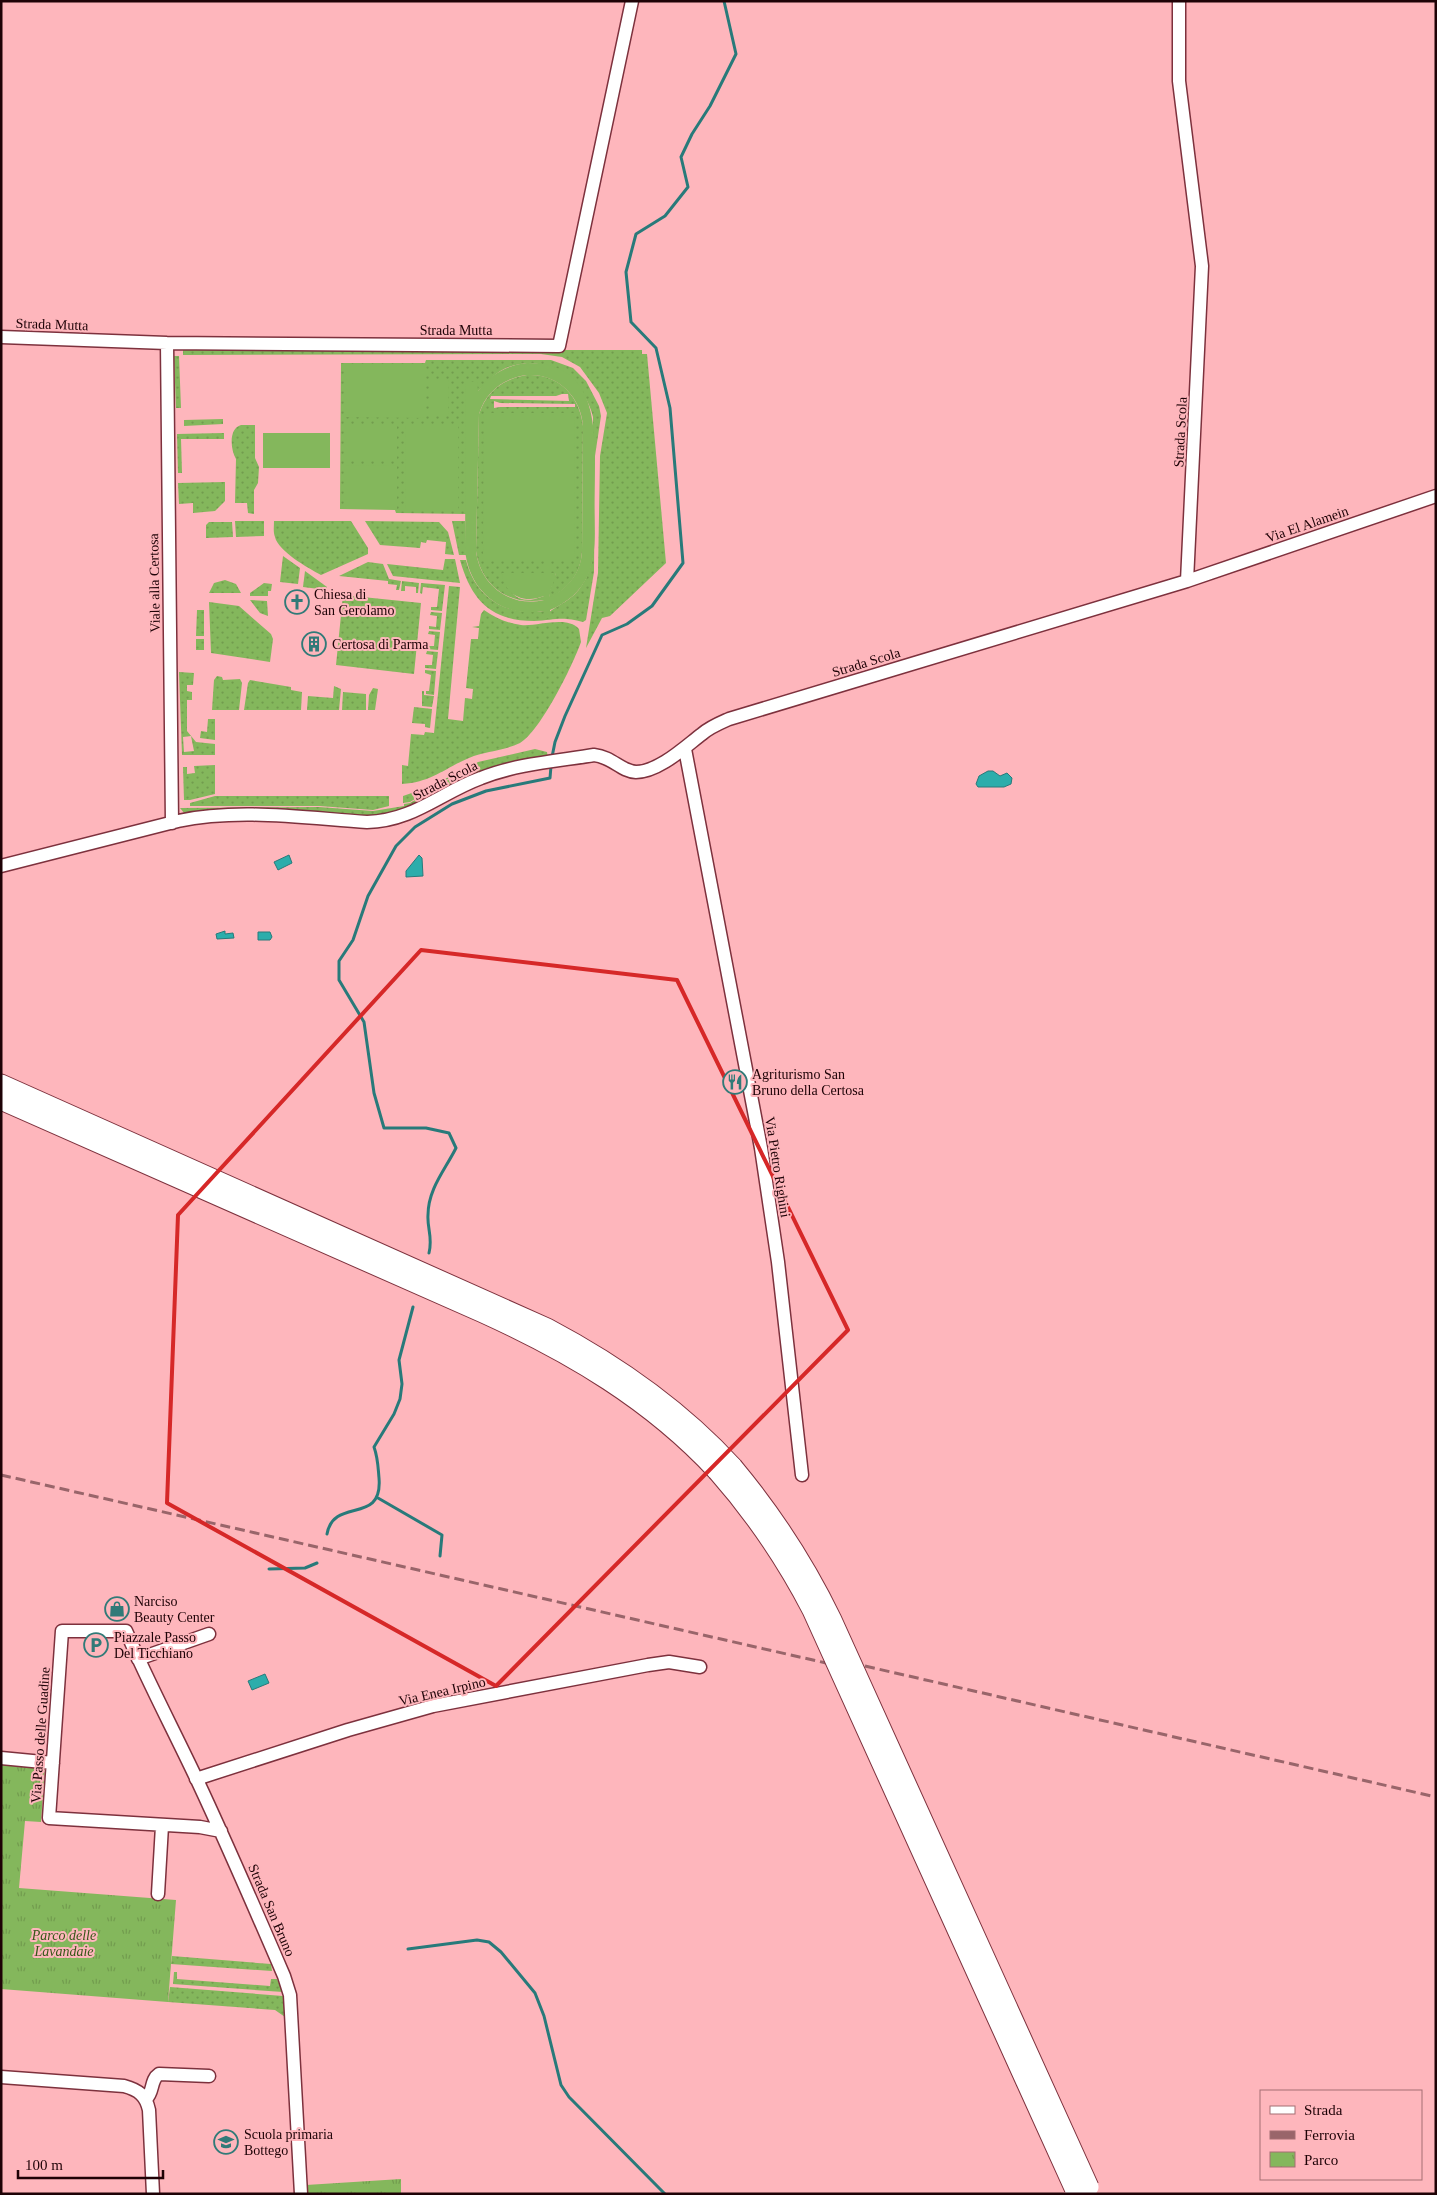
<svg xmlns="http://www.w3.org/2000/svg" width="1437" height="2195" viewBox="0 0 1437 2195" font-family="'Times New Roman',serif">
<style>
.grass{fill:url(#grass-dots);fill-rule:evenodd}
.park{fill:url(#park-tufts)}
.pitch{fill:#84b75c;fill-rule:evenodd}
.water{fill:#2cadab;stroke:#287a7a}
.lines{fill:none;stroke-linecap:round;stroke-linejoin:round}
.stream{stroke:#287a7a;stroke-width:3}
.minor-casing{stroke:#7d313d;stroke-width:15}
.highway-casing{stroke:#7d313d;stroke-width:21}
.minor{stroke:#fff;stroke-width:12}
.highway{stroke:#fff;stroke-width:19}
.rail{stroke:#99656a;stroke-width:3;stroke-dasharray:10 5;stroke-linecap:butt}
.highway-bridge-casing{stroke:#7d313d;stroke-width:21;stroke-linecap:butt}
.highway-bridge{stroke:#fff;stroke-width:19}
.marked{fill:none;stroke:#d62828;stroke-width:4;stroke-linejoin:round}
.labels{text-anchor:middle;stroke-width:4;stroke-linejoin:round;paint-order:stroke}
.street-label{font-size:14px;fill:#1e0206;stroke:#feb6bc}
.poi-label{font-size:14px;fill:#1e0206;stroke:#feb6bc;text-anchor:start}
.park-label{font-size:14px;font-style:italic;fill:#365718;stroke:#feb6bc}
</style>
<defs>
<pattern id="grass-dots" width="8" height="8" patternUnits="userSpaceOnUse" patternTransform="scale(1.25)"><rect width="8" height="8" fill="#84b75c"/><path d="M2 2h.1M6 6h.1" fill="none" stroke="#729c4e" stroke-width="1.8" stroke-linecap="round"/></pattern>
<pattern id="park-tufts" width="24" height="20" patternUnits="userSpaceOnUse" patternTransform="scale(1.25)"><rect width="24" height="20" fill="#84b75c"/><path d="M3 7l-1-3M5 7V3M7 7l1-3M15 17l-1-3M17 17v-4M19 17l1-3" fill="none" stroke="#729c4e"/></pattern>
</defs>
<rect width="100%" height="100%" fill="#feb6bc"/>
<path class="grass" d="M183 350H642V354H647L666 563 610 616 602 618 586 648 598 573 600 456 607 413 599 393 580 367 562 357 541 354 183 355Z
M174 356H179L181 408H176Z
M426 360H551L573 368 586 381 599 406 601 416 595 456 594 572 586 620 583 622C562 616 555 620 534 621 490 621 471 599 460 560H466C475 597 506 617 544 611V618C551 608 560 606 569 599 583 589 591 571 593 554V417C584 378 543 351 504 369 494 374 485 384 477 392L466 382V514L396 513 395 510 340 509 341 363H425Z
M527 375C558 373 580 396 583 426L582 551C581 573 569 588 550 598V590L556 573H503C510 596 519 606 544 596V600C509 606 481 586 476 551L479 414C487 391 503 379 527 375ZM562 394H568L569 401 490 399 491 396H556ZM494 401 500 403 575 404V407H500L494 408Z
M223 419V424L184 426V420Z
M241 425H255V458L259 467 258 483 254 490V514L248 513 247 503H235L236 459C230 449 229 428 241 425Z
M224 433V439H181L182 473H178L177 434Z
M225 482V501L215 511 193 513V503L179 504 178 483Z
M235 521H264V536L236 537Z
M274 521H351L368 548V554L321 575C308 568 278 551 275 537 273 532 274 526 274 521Z
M365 521 439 522 448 532 454 555 445 554 446 542 427 540 426 543 421 542 420 548 380 545Z
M452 521H465L466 555H459Z
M209 522H232L233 537 206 538V525Z
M283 556 300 568 298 584 280 582Z
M445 559H455L460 583 393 576 387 564 443 570Z
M368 562 383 564 389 579 401 581 399 590H396L397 585 388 584V581L339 576Z
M305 571 327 587V590L303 587Z
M225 580 236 584 241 593H209L214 583Z
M402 581 419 583 418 593H416V587L405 586V591H401Z
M264 583 272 584 271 591H268V596H250V593Z
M421 583 445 585 442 611 431 610V607H437L439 589 423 587 422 594 420 593Z
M449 586 460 587 448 719 463 721 465 698 472 699 473 689 466 688 471 639H478L479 628 472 627 479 626 481 614 484 610C495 618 507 623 521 625 537 627 566 615 579 629L581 642C573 665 540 732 520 743 504 751 485 751 469 758 443 769 432 782 402 784V765L408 766 411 734 424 735 425 732 434 733Z
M343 595 421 603 414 674 336 665Z
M250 600 267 601 268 616 260 613Z
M209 602 239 606 271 634 273 639 270 662 211 653Z
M197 610H204V636H196Z
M431 612 442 613 440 630 429 629V626L436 627 437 616 430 615Z
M429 631 440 632 438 650 427 649V646H434L435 635 428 634Z
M196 639H204V650H196Z
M427 651 438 652 436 669 425 668V665H432L433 655 426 654Z
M425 670 436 671 434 695 426 694V691H429L431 675 425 673Z
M179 672 194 673 193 685H187V691L192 692V700H187V731L196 742 215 744V755H182ZM191 736 194 751 184 752 183 737Z
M217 676 222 677 223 680 240 679 242 683 239 710H212L214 680Z
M250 680 291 687V690L302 692 301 710H244L248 683Z
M334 686 341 689 339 710H307L308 696 333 698Z
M373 688 378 689 375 710H368L369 695Z
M422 691H424V695L434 696 432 707 422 706Z
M343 692 366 694V710H342Z
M414 707 432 709 430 728 425 727V724L412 723Z
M208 719H215V740L200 738 201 731 207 732Z
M535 749 547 752 548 759 390 817 185 814 180 808 319 807 373 811 404 806V804L410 803 478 762Z
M474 763 410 802 403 803V796L432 786Z
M215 765V794L190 800H184L183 767H187V774L195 773 194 766Z
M215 796H389V806L373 810 319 806H190V803Z
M172 1956 271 1964 272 1971 171 1964Z
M174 1972H177V1979L270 1986 271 1979H277L283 1992 173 1984Z
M170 1987 283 1996 285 2017 275 2010 168 2002Z"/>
<path class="park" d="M1 1762 45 1765 41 1822 25 1821 19 1888 176 1900 168 2002 1 1989Z
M401 2179V2194H307L306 2185Z"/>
<path class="pitch" d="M527 363C607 362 594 446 594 499 594 523 598 552 588 575 581 591 567 603 550 610V618H544V611C502 619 469 591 465 550L466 382H477L478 391C490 375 506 365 527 363ZM527 375C557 373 581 396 583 426L582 551C581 572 569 588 550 597 549 589 555 582 556 573H550V565H544V573H502C504 596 525 604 544 596V600C510 608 480 585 476 551L479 414C486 391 504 378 527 375Z
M345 364H425V418L345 417Z
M430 379H449L448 414H430Z
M484 413H575L574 559H483Z
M345 424H397V459H345Z
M406 425H458V509H405Z
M263 433H330V468H263Z
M345 465 397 466V509H345Z"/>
<path class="water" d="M988 771H993L1000 776 1007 773 1012 778 1011 784 1004 787H978L976 784 979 776Z
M289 855 292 863 278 870 274 862Z
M419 855 422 858 423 876 406 877V871Z
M225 931V934L233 933 234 938 217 939 216 934Z
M258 932H270L272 937 270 940H258Z
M265 1674 269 1683 252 1690 248 1681Z"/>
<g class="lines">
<path class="stream" d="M552 757 555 742 565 716 602 635 627 624 652 606 683 563 670 408 656 348 631 322 626 272 636 234 665 216 688 187 681 157 692 134 710 106 736 54 724 1
M429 1253C433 1237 427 1229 428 1215 428 1189 445 1170 456 1148L449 1133 426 1128H384L374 1093 364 1022 339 980V961L353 940 368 896 396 846 415 827 452 804 486 791 550 778 551 766
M378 1498 442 1535 440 1556
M327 1534C334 1496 383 1526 379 1478 378 1467 378 1458 374 1447L394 1414 400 1399 402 1384 399 1360 413 1307
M269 1569 305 1568 317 1563
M408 1949 477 1940 489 1942 501 1952 535 1993 544 2016 561 2085 569 2097 665 2194"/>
<g class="minor-casing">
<path id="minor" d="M1 337 167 343 559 346 632 1
M167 343 172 823
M1187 581 1436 496
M685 749 761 1148 778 1262 802 1475
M1 866 178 821C239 808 305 818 367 822 413 821 440 793 481 778 516 764 557 761 594 755 613 757 620 771 636 772 659 772 686 746 702 734 710 727 720 723 729 719L1187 581 1202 266 1179 81V1
M138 1659 209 1634
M1 1758 53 1763
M196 1779 348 1730 433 1706 648 1665 669 1662 700 1667
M221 1831 200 1827 49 1818 62 1631H126C148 1682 174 1731 198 1782 228 1846 256 1911 284 1976L290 1995 301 2194
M158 1894 162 1826
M1 2077 124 2086C139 2090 146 2096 149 2110L153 2194
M146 2099C154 2092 150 2080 159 2074L209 2076"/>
</g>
<g class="highway-casing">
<path id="highway" d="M1 1084 547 1328C617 1365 680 1409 733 1467
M1 1100 483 1313C571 1353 651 1400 717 1471"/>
</g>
<use href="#minor" class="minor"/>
<use href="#highway" class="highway"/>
<path class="rail" d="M1 1475 826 1663
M865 1666 1436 1797"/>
<g class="highway-bridge-casing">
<path id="highway-bridge" d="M733 1467C773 1515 805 1564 832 1620L1089 2187
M717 1471C755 1514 786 1560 812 1610L1074 2188"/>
</g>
<use href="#highway-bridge" class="highway-bridge"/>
</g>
<path class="marked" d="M421 950 677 980 848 1330 496 1686 167 1503 178 1215Z"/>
<defs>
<g id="church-ring" transform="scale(1.25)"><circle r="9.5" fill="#feb6bc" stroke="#317a78" stroke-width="1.5"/><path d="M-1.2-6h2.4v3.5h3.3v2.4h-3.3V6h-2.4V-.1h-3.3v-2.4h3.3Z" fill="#317a78"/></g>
<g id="building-ring" transform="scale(1.25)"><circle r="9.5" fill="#feb6bc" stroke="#317a78" stroke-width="1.5"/><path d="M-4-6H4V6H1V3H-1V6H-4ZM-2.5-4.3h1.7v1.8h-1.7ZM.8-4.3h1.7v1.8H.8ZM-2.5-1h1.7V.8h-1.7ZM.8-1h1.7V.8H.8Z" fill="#317a78"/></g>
<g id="restaurant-ring" transform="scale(1.25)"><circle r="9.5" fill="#feb6bc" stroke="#317a78" stroke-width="1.5"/><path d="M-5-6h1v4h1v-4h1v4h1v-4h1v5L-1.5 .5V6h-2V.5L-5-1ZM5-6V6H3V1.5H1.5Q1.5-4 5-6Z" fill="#317a78"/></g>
<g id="shop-ring" transform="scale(1.25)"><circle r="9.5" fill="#feb6bc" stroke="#317a78" stroke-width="1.5"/><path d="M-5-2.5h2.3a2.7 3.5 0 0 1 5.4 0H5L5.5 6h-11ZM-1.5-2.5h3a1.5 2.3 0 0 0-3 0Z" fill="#317a78"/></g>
<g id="parking-ring" transform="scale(1.25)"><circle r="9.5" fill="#feb6bc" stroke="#317a78" stroke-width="1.5"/><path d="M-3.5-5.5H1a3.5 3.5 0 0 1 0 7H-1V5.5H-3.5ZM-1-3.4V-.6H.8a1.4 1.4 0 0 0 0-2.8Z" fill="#317a78"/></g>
<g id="school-ring" transform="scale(1.25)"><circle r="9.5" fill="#feb6bc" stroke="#317a78" stroke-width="1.5"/><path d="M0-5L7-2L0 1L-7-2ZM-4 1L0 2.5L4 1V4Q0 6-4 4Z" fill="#317a78"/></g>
</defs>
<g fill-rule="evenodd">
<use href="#church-ring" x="297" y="602"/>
<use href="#building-ring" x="314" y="644"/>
<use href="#restaurant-ring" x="735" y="1082"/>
<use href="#shop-ring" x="117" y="1609"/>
<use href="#parking-ring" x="96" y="1645"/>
<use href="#school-ring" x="226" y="2142"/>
</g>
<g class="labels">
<g class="street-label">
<text transform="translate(52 324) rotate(2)" y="5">Strada Mutta</text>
<text x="456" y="335">Strada Mutta</text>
<text transform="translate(1180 432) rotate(-87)" y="5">Strada Scola</text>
<text transform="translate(1307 524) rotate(-19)" y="5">Via El Alamein</text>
<text transform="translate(154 583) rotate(-91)" y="5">Viale alla Certosa</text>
<text transform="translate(866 662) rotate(-17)" y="5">Strada Scola</text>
<text transform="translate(445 780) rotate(-27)" y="5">Strada Scola</text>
<text transform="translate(778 1167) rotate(81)" y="5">Via Pietro Righini</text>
<text transform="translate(442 1691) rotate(-13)" y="5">Via Enea Irpino</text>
<text transform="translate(40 1735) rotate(-86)" y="5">Via Passo delle Guadine</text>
<text transform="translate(272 1910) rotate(67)" y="5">Strada San Bruno</text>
</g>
<g class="poi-label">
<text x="314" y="599">Chiesa di<tspan x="314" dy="16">San Gerolamo</tspan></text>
<text x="332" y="649">Certosa di Parma</text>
<text x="752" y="1079">Agriturismo San<tspan x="752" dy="16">Bruno della Certosa</tspan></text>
<text x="134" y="1606">Narciso<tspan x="134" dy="16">Beauty Center</tspan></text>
<text x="114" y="1642">Piazzale Passo<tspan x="114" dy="16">Del Ticchiano</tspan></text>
<text x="244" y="2139">Scuola primaria<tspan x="244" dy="16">Bottego</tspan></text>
</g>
<g class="park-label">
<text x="64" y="1940">Parco delle<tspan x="64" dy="16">Lavandaie</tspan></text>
</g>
</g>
<rect width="1437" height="2195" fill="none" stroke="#1e0206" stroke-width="5"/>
<rect x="1260" y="2090" width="162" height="90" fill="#feb6bc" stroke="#a46e73"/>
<rect x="1270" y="2106" width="25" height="8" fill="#ffffff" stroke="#a46e73"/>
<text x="1304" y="2115" font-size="15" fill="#1e0206">Strada</text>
<rect x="1270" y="2131" width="25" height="8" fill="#99656a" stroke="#a46e73"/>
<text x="1304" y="2140" font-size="15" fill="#1e0206">Ferrovia</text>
<rect x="1270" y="2152" width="25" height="15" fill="url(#park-tufts)" stroke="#a46e73"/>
<text x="1304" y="2165" font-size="15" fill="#1e0206">Parco</text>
<path d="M18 2170v8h145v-8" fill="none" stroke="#1e0206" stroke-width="2.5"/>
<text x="25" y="2170" font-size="15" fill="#1e0206" stroke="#feb6bc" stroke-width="4" paint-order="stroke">100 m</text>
</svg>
